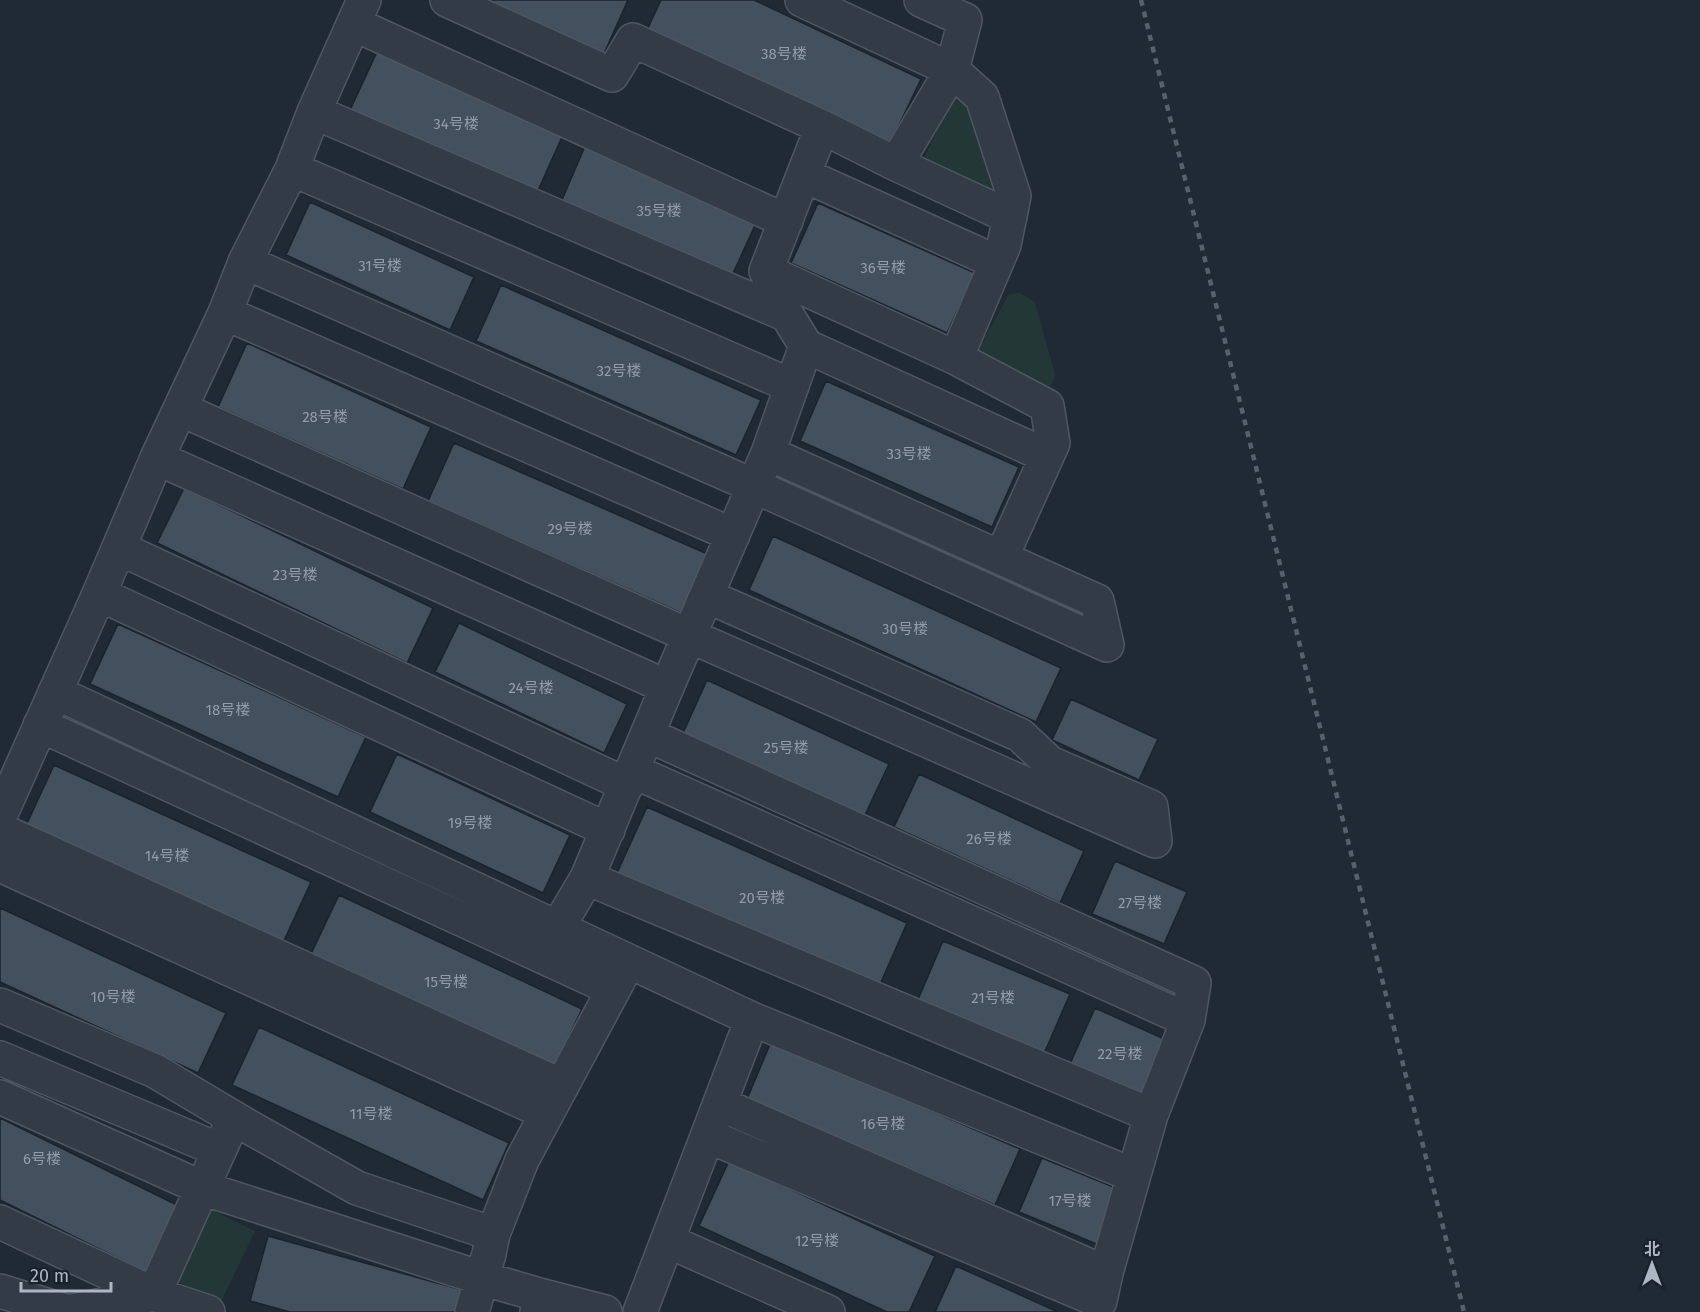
<svg xmlns="http://www.w3.org/2000/svg" width="1700" height="1312" viewBox="0 0 1700 1312" font-family="'Fira Sans','Noto Sans SC',sans-serif">
<style>
.green{fill:#233737}
.building{fill:#43505d;stroke:#1b232c;stroke-width:1.5}
.lines{fill:none;stroke-linecap:round;stroke-linejoin:round}
.minor-casing{stroke:#4e5761;stroke-width:36}
.minor{stroke:#333c46;stroke-width:33}
.rail{stroke:#55616d;stroke-width:4.5;stroke-dasharray:6 6;stroke-linecap:butt}
.labels{text-anchor:middle;stroke-width:4.5;stroke-linejoin:round;paint-order:stroke}
.number-label{font-size:15px;fill:#929daa}
</style>
<rect width="100%" height="100%" fill="#202a35"/>
<path class="green" d="M954 96 966 99 1004 195 997 201 921 164Z
M1020 293 1035 302 1055 374 1053 383 1046 389 976 354 1009 294Z
M208 1208 255 1231 221 1302 174 1280Z"/>
<path class="building" d="M482 0H628L603 56Z
M661 0H754L921 79 890 144 647 30Z
M377 52 562 137 536 195 350 110Z
M586 144 757 221 731 278 561 202Z
M310 202 474 277 450 330 286 255Z
M818 203 975 273 947 333 791 263Z
M501 285 761 400 736 455 476 341Z
M247 343 431 427 403 489 218 407Z
M826 381 1019 467 992 527 800 441Z
M454 443 712 556 686 615 428 501Z
M184 488 433 608 407 663 157 543Z
M773 536 1061 668 1036 722 749 590Z
M459 623 627 704 604 753 435 672Z
M118 624 366 737 338 797 90 684Z
M707 680 889 764 864 817 683 733Z
M1071 699 1158 739 1139 780 1052 740Z
M397 754 570 835 543 893 370 812Z
M54 765 311 882 281 947 24 830Z
M919 774 1084 851 1060 903 894 827Z
M647 807 907 923 878 989 617 873Z
M1115 861 1187 892 1164 944 1092 914Z
M339 895 582 1009 553 1070 310 956Z
M0 908 226 1013 198 1073 0 982Z
M943 941 1070 994 1043 1056 917 1002Z
M1095 1008 1171 1042 1145 1100 1069 1066Z
M259 1027 509 1143 483 1200 232 1085Z
M771 1042 1020 1149 995 1205 747 1099Z
M0 1118 181 1207 148 1273 0 1200Z
M1042 1158 1121 1190 1099 1245 1019 1212Z
M729 1161 935 1256 909 1312H887L699 1226Z
M268 1236 466 1291 460 1312H290L250 1301Z
M956 1266 1058 1312H935Z"/>
<g class="lines">
<g class="minor-casing">
<path id="minor" d="M447 0 612 75 633 40 822 127
M802 0 952 70 982 97 1014 196 1004 245 956 358 1047 406 1053 443 1001 558
M354 24 786 221
M314 112 787 315
M896 164 1010 217
M292 169 792 386
M804 175 996 262
M245 262 754 486 1107 645 1097 601 768 453
M766 271 956 358
M225 313 733 535
M806 346 1047 456
M180 409 690 636 1155 841 1151 807 1050 763 1020 735 707 596
M157 458 667 687
M119 548 627 785
M99 594 608 830
M55 692 752 1019 1133 1175
M40 725 613 989
M648 735 1194 983 1188 1020 1151 1115 1106 1273 1100 1301 708 1136
M633 771 1188 1020
M0 816 99 594 157 458 225 313 245 262 292 169 314 112 364 0
M0 830 562 1086
M0 865 547 1113
M587 878 1151 1115
M558 927 587 878 667 687 768 453 806 346 787 315 766 271 822 127 896 164 952 70 965 20 921 0
M0 1005 155 1071 244 1124 357 1188 493 1234 489 1254 472 1312
M0 1058 219 1150
M0 1097 202 1188 481 1278 543 1296
M720 1104 1106 1273
M0 1222 154 1294 208 1312
M493 1234 522 1160 624 970
M668 1241 828 1312
M0 1291 69 1312
M68 1312 154 1294 234 1118
M537 1312 543 1296 605 1312
M640 1312 752 1019"/>
</g>
<use href="#minor" class="minor"/>
<path class="rail" d="M1141 0 1464 1312"/>
</g>
<g class="labels">
<g class="number-label">
<text x="784" y="59">38号楼</text>
<text x="456" y="129">34号楼</text>
<text x="659" y="216">35号楼</text>
<text x="380" y="271">31号楼</text>
<text x="883" y="273">36号楼</text>
<text x="619" y="376">32号楼</text>
<text x="325" y="422">28号楼</text>
<text x="909" y="459">33号楼</text>
<text x="570" y="534">29号楼</text>
<text x="295" y="580">23号楼</text>
<text x="905" y="634">30号楼</text>
<text x="531" y="693">24号楼</text>
<text x="228" y="715">18号楼</text>
<text x="786" y="753">25号楼</text>
<text x="470" y="828">19号楼</text>
<text x="989" y="844">26号楼</text>
<text x="167" y="861">14号楼</text>
<text x="762" y="903">20号楼</text>
<text x="1140" y="908">27号楼</text>
<text x="446" y="987">15号楼</text>
<text x="113" y="1002">10号楼</text>
<text x="993" y="1003">21号楼</text>
<text x="1120" y="1059">22号楼</text>
<text x="371" y="1119">11号楼</text>
<text x="883" y="1129">16号楼</text>
<text x="42" y="1164">6号楼</text>
<text x="1070" y="1206">17号楼</text>
<text x="817" y="1246">12号楼</text>
</g>
</g>
<g transform="translate(1652 1264)" stroke="#19212a" stroke-width="4.5" paint-order="stroke">
<path d="M0-4.5L10 22L0 15L-10 22Z" fill="#adb7c3"/>
<text y="-9" font-size="16" font-weight="bold" text-anchor="middle" fill="#adb7c3">北</text>
</g>
<path d="M21 1282v9h90v-9" fill="none" stroke="#adb7c3" stroke-width="3"/>
<text x="30" y="1282" font-size="18" fill="#adb7c3" stroke="#19212a" stroke-width="4.5" paint-order="stroke">20 m</text>
</svg>
